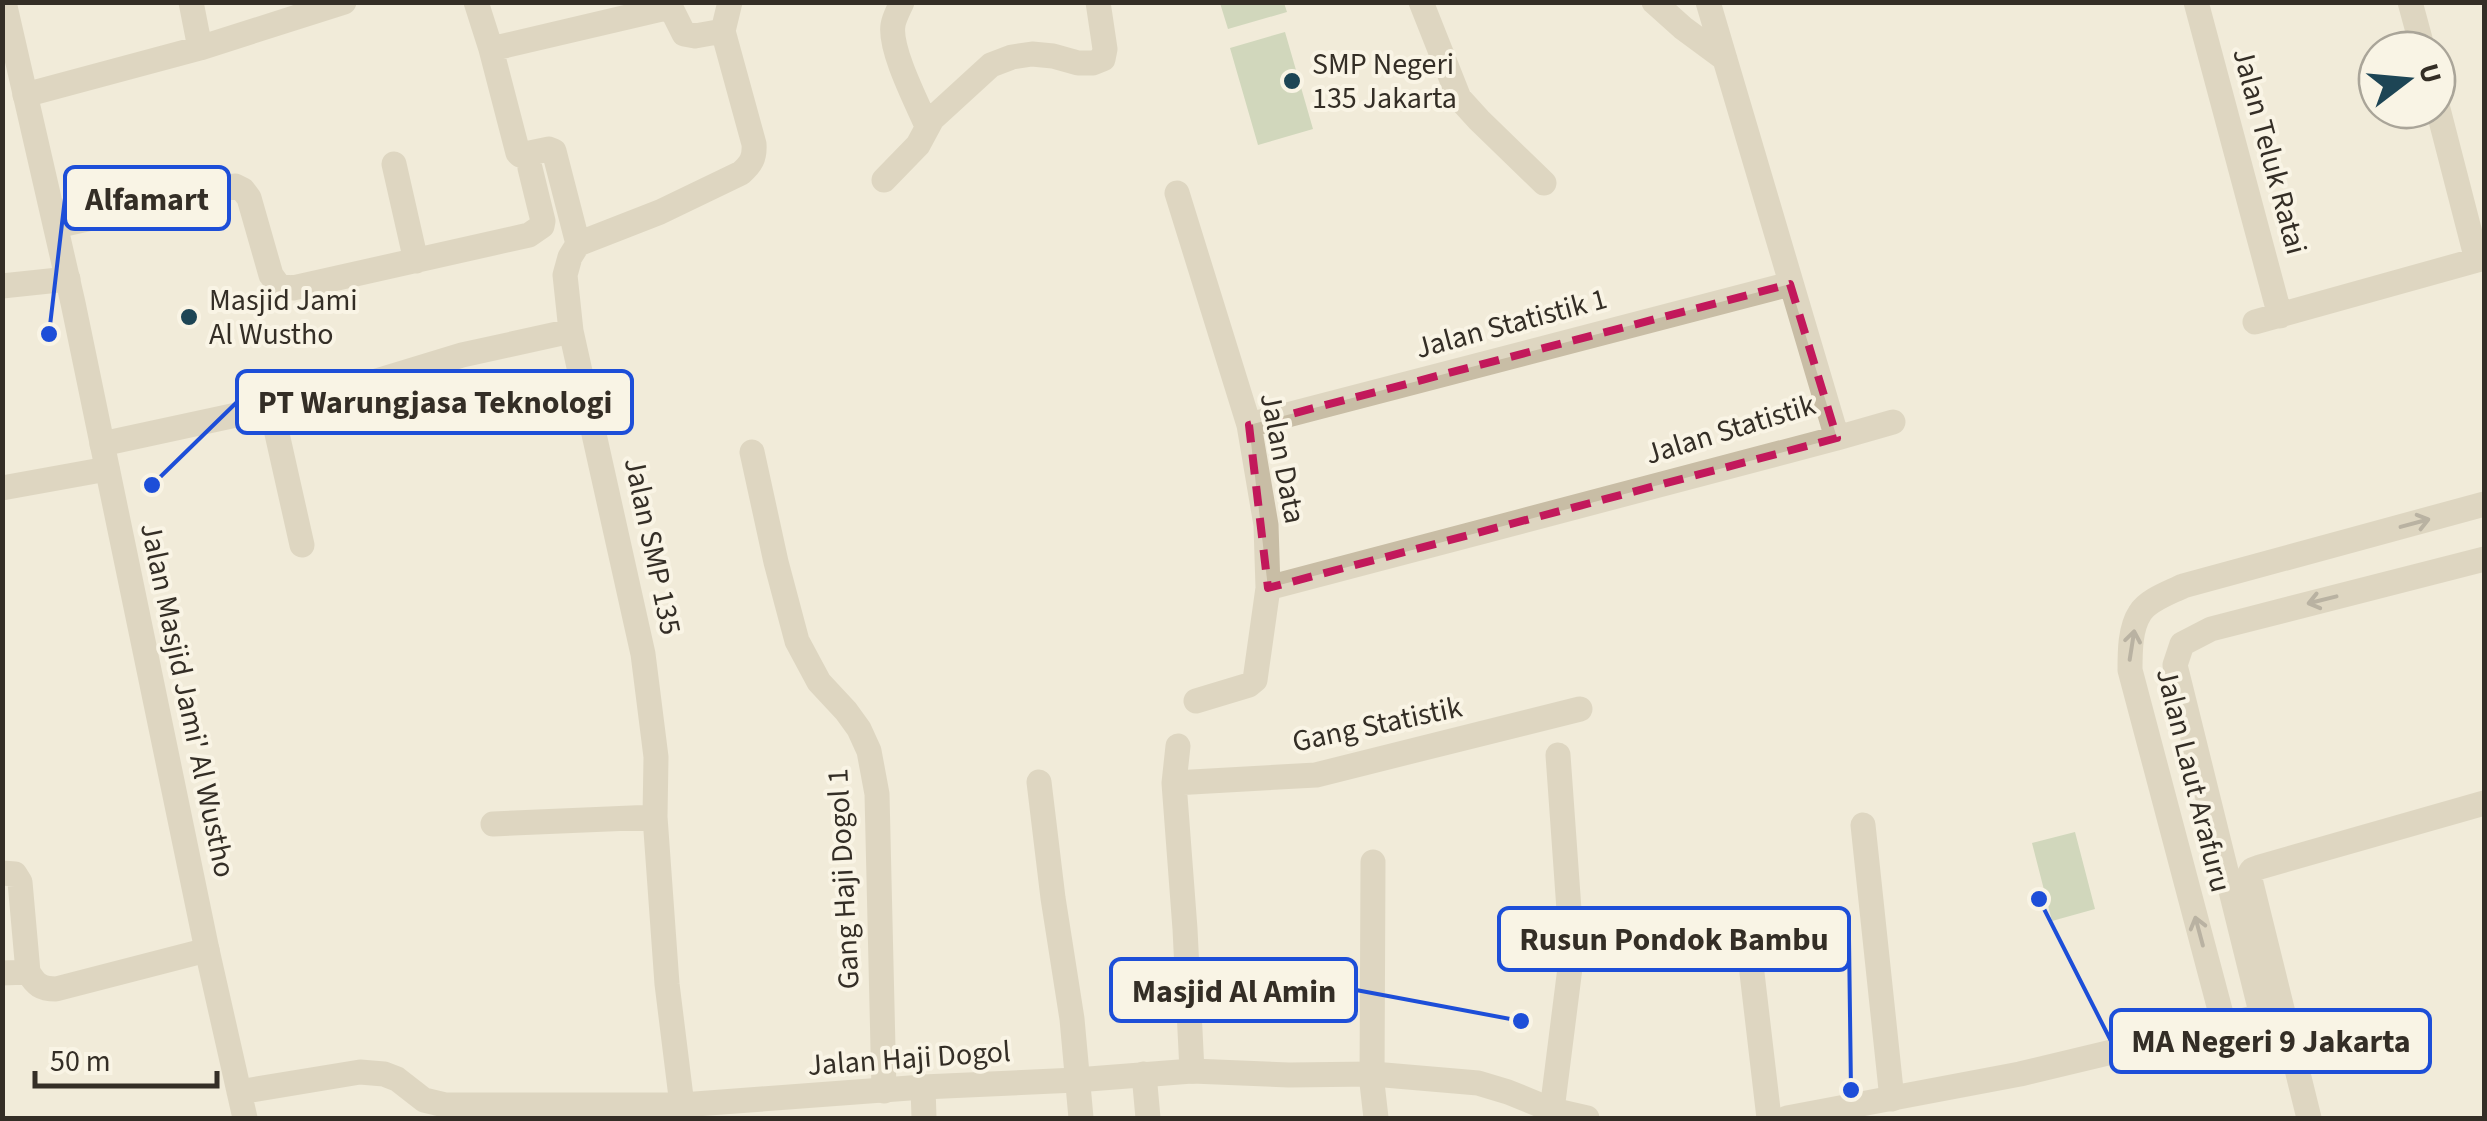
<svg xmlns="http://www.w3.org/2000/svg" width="2487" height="1121" viewBox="0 0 2487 1121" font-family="'Source Sans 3',sans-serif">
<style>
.green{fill:#aabf99}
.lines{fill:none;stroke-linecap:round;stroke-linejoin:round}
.minor{stroke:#c8bda5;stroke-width:25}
.tertiary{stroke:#c8bda5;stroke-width:25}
.oneway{stroke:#776e5f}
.marked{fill:none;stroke:#c2185b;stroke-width:8;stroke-dasharray:20 12;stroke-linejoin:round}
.poi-dot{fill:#1d4555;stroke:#f9f4e5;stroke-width:4}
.labels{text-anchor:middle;stroke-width:8;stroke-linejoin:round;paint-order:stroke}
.poi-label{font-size:30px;fill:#342e26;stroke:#f9f4e5;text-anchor:start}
.street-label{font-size:30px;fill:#342e26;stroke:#f9f4e5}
.leader{fill:none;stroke:#1d4ed8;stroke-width:4}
.callout-dot{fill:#1d4ed8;stroke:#f9f4e5;stroke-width:4}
.callout{fill:#f9f4e5;stroke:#1d4ed8;stroke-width:4}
.callout-label{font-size:32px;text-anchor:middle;font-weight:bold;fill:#342e26}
</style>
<rect width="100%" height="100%" fill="#f1ebd9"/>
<path class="green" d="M1220 3H1284L1287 12 1228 29Z
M1285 32 1313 129 1258 145 1230 48Z
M2075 832 2095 909 2052 921 2032 843Z"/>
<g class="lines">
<path class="minor" d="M191 2 200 48
M476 2 491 49 518 153 520 155 549 149 554 151 578 244
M668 2 684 34 695 36 723 31
M902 2C899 9 894 18 893 25 889 49 917 103 927 126
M1421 2 1459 98 1479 120 1544 183
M1654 2 1683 28 1725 59
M2196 2 2280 316
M2410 2 2423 50
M491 49 670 7
M25 95 200 48 344 2
M2437 105 2477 260
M394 164 416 261
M884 180 918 145 932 119 991 65 1012 57 1032 54 1053 56 1078 63H1093L1103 59 1105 49 1098 2
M1177 193 1249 425 1266 525 1268 588 1255 680 1249 685 1196 701
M56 226 235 186 243 190 249 198 271 275 279 286 293 288 529 235 542 226 543 221 530 168
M2 286 68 279
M2255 322 2484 258
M271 407 302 545
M1249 425 1790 284
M1837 438 1893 422
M102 444 334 394 462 355 571 331
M752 452 776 562 797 641 819 682 846 711 859 729 869 751 877 794 884 1091
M2 488 107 469
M1268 588 1837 438 1708 2
M1178 746 1174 783 1185 929 1192 1071
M1039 782 1053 898 1072 1019 1081 1118
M1174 783 1316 775 1580 709
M493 824 655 817
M1863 825 1892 1099
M1373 862 1372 1083 1376 1118
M2 873 15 874 20 882 28 972C36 985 41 989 56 989L207 950
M2 973 28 972
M1752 973 1769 1118
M1144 1074 1148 1118
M923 1087 924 1118
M682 1105 667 984 655 817 656 757 643 654 571 331 565 275 570 257 578 244 660 212 741 173C751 164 755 158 754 144L723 31 730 2
M1552 1110 1572 952 1558 755
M2309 1118 2249 875 2252 870 2260 867 2484 803"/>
<path class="tertiary" d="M4 2 73 303 207 950 245 1118
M2224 1025 2130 670C2130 652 2130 628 2140 613 2148 600 2169 593 2183 586L2484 504
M239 1092 360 1072 384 1074 397 1079 424 1100 445 1105H682L923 1087 1076 1080 1192 1071 1289 1075 1373 1074 1478 1083 1508 1092 1552 1110 1587 1118
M1787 1118 2020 1074 2262 1016 2175 665 2182 644 2211 629 2484 559"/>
</g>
<defs><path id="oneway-shaft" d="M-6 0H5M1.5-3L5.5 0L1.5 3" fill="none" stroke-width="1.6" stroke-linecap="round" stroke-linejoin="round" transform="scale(2.5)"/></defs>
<g class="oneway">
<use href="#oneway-shaft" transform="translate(2415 523) rotate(-15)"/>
<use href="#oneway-shaft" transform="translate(2322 600) rotate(166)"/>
<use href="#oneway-shaft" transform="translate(2132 645) rotate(-81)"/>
<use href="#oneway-shaft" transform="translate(2199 931) rotate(-105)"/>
</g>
<path d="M0 0H2487V1121H0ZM1790 284 1837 438 1268 588 1249 425Z" fill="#f1ebd9" fill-opacity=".55" fill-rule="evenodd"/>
<path class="marked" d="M1790 284 1837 438 1268 588 1249 425Z"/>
<g class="poi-dot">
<circle cx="1292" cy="81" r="10"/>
<circle cx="189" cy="317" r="10"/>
</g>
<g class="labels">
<g class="poi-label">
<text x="1312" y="74">SMP Negeri<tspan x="1312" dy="34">135 Jakarta</tspan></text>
<text x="209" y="310">Masjid Jami<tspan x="209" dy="34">Al Wustho</tspan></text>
</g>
<g class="street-label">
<text transform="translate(2270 151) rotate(75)" y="10">Jalan Teluk Ratai</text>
<text transform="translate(1511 323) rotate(-15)" y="10">Jalan Statistik 1</text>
<text transform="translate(1730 429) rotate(-17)" y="10">Jalan Statistik</text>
<text transform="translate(1283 458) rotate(79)" y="10">Jalan Data</text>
<text transform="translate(653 546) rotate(78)" y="10">Jalan SMP 135</text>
<text transform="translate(188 700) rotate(78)" y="10">Jalan Masjid Jami' Al Wustho</text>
<text transform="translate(1377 724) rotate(-12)" y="10">Gang Statistik</text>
<text transform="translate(2194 780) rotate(76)" y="10">Jalan Laut Arafuru</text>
<text transform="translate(843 879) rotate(-93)" y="10">Gang Haji Dogol 1</text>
<text transform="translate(909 1058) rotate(-4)" y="10">Jalan Haji Dogol</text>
</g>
</g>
<path class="leader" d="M49 334L65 198M152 485L237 402M1851 1090L1849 939M1521 1021L1356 990M2039 899L2111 1041"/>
<g class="callout-dot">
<circle cx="49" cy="334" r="10"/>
<circle cx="152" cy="485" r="10"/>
<circle cx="1851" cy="1090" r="10"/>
<circle cx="1521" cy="1021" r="10"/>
<circle cx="2039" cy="899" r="10"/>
</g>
<g class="callout">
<rect x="65" y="167" width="164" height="62" rx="10"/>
<rect x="237" y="371" width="395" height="62" rx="10"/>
<rect x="1499" y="908" width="350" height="62" rx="10"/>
<rect x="1111" y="959" width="245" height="62" rx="10"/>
<rect x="2111" y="1010" width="319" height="62" rx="10"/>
</g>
<g class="callout-label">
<text x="147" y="210">Alfamart</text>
<text x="435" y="413">PT Warungjasa Teknologi</text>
<text x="1674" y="950">Rusun Pondok Bambu</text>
<text x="1234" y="1002">Masjid Al Amin</text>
<text x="2271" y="1052">MA Negeri 9 Jakarta</text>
</g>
<rect width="2487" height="1121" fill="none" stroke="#342e26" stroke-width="10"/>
<g transform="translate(2407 80) rotate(74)"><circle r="48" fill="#f9f4e5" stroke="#aaa599" stroke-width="2.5"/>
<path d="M0-8L18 38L0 25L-18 38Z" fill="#1d4555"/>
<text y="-15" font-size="28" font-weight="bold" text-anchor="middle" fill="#342e26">U</text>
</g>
<path d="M35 1071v15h182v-15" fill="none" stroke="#342e26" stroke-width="5"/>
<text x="50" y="1071" font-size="30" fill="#342e26" stroke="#f9f4e5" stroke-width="8" paint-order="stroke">50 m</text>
</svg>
